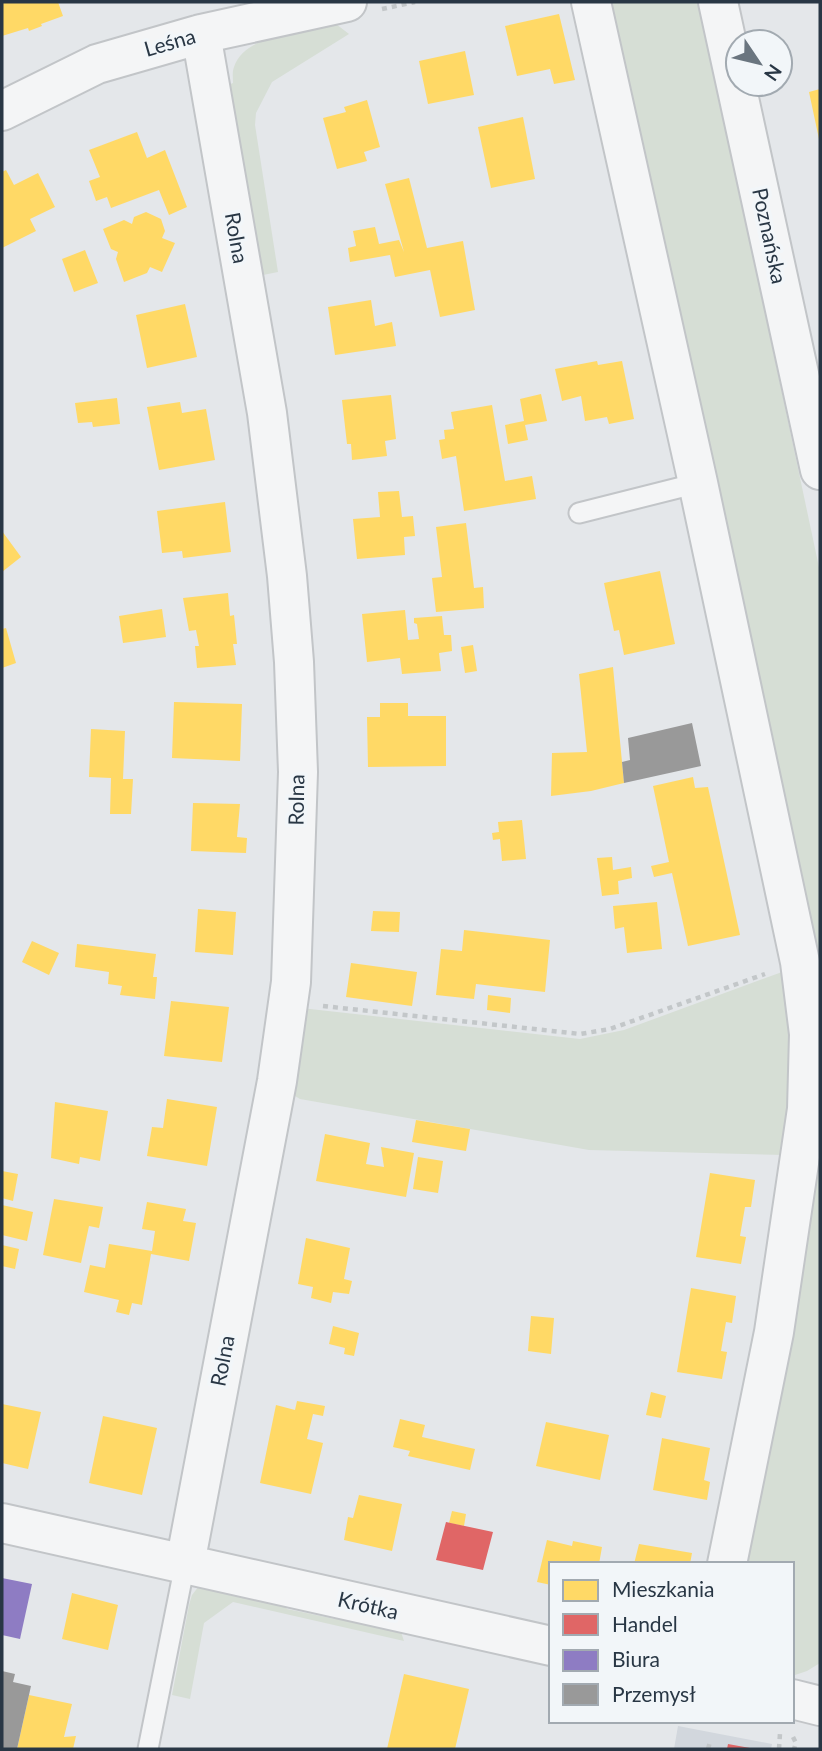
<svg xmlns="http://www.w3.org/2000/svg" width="822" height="1751" viewBox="0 0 822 1751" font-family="Lato,sans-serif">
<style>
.built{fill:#d2d7dd}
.green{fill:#d6ded5}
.homes{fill:#ffd966}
.shops{fill:#e06666}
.offices{fill:#8e7cc3}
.industry{fill:#999}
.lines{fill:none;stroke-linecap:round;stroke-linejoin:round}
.service-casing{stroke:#c2c5c8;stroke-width:23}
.minor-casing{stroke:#c2c5c8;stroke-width:42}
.tertiary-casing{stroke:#c2c5c8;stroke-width:42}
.path{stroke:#c3c7c9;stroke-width:4.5;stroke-dasharray:5 5;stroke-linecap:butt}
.service{stroke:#f4f5f6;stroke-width:19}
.minor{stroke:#f4f5f6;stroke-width:38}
.tertiary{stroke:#f4f5f6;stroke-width:38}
.labels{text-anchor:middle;stroke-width:7;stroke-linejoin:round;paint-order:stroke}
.street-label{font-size:21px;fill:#293745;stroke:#f2f6f9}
</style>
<rect width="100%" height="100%" fill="#e4e7ea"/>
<path class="built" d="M678 1726 772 1744 771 1749H674Z"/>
<path class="green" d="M609 2H699L820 572V1002Z
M336 24 349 34 272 82 256 113 255 125 278 272 258 276 225 86 233 83C233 78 232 72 234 67 245 34 306 30 336 24Z
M782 972 795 1020 785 1155 589 1150 300 1099 290 1093 301 1008 580 1039 624 1030Z
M820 1123V1663L807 1671 792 1676V1564H743Z
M199 1586 278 1596 287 1609 335 1619 346 1611 398 1623 404 1641 233 1602 204 1623 190 1699 172 1695 189 1605 192 1595Z"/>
<path class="homes" d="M2 2H58L63 16 41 24 42 26 29 31 28 28 2 36Z
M559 14 575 80 554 84 550 69 517 76 505 26Z
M465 51 474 95 428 104 419 61Z
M820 89V139H819L809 92Z
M367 100 380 147 364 152 367 161 337 169 323 118 346 112 344 107Z
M523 117 535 179 491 188 478 127Z
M137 132 147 158 165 150 187 207 169 215 159 190 111 208 107 197 96 201 89 181 100 177 89 150Z
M6 170 14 185 38 173 55 207 30 219 36 231 2 248V172Z
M409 178 427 248 463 241 475 310 440 317 430 270 395 277 390 255 350 262 348 248 356 246 353 231 375 227 379 244 399 240 404 252 385 184Z
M146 212 161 219 165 231 162 238 175 243 162 272 150 267 147 273 124 282 116 259 118 252 111 249 103 229 124 220 132 224 134 217Z
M85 250 98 283 74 292 62 259Z
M371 300 375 326 392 322 396 346 335 355 328 307Z
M185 304 197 357 147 368 136 315Z
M597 361 598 365 622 361 634 419 609 424 607 417 585 421 581 396 562 401 555 369Z
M541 394 547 421 525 425 528 440 508 444 505 425 524 421 520 399Z
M391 395 396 439 385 441 387 456 352 460 351 444H347L342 400Z
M117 398 120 424 93 427 92 422 78 423 75 403Z
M180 402 182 413 206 409 215 460 159 470 147 407Z
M492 405 505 481 532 476 536 499 464 511 456 456 442 459 439 440 445 439 444 430 454 429 451 412Z
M399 491 402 517 413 516 415 536 404 537 405 555 357 559 353 519 380 517 378 492Z
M225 502 231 552 183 558 182 551 162 553 157 511Z
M466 523 474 588 483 587 484 608 436 612 432 578 442 577 436 527Z
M2 531 21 557 2 572Z
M660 571 675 644 624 655 619 630 614 631 604 583Z
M228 593 230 616 234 615 237 644H233L236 665 197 668 195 646H199L196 630 189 631 183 598Z
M162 609 166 637 123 643 119 616Z
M405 610 408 640 419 639 417 624 414 623V618L442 616 444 635H451L452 651 439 653 441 671 402 674 400 658 367 662 362 614Z
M6 628 16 663 2 668V629Z
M473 645 477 671 465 673 461 647Z
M613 667 624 783 591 791 551 796 552 753 587 752 579 674Z
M174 702 242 704 240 761 172 758Z
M380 703H408V716H446V766L368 767 367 717H380Z
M91 729 125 731 123 779H133L131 814H110L111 778 89 777Z
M693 777 695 788 708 787 740 935 688 946 672 873 654 877 651 866 669 862 653 786Z
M193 803 240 804 237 837 247 838 246 853 191 851Z
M522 820 526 859 502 861 500 839 493 840 492 833 499 832 498 822Z
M612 857 613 870 631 867 632 878 618 881 619 894 602 896 597 858Z
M657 902 662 949 627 953 624 927 615 929 613 906Z
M198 909 236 912 233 955 195 952Z
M373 911 400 912 399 932 371 931Z
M464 930 550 940 545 992 476 984 474 999 436 995 441 949 462 951Z
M32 941 59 953 49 975 22 962Z
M77 944 156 954 153 977H157L155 999 120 995 122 986 108 984 109 972 75 967Z
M351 963 417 972 412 1006 346 997Z
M488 995 511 998 510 1013 487 1010Z
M171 1001 229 1007 222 1062 164 1056Z
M167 1099 217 1107 207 1166 147 1156 152 1127 163 1128Z
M55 1102 108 1111 100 1161 80 1157 79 1164 51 1158Z
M416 1120 470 1129 466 1151 412 1142Z
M325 1134 370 1143 366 1164 384 1167 381 1147 414 1153 406 1197 316 1181Z
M418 1157 443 1161 438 1193 413 1189Z
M2 1171 18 1174 13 1201 2 1198Z
M710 1173 755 1180 751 1207H745L740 1236 746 1237 741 1264 696 1257Z
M54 1199 103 1207 99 1228 89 1226 81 1263 43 1255Z
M147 1202 186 1209 183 1221 196 1223 189 1261 151 1254 142 1305 132 1303 129 1315 116 1312 119 1300 84 1292 90 1265 105 1268 109 1244 152 1251 155 1231 142 1229Z
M2 1205 33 1212 27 1241 2 1235Z
M306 1238 350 1248 344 1279 352 1281 349 1294 333 1292 331 1303 311 1298 313 1287 298 1284Z
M2 1245 19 1249 15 1269 2 1266Z
M691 1288 736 1296 732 1323 726 1322 721 1351 727 1352 722 1379 677 1372Z
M531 1316 554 1318 551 1354 528 1351Z
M333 1326 359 1333 354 1356 344 1354 345 1348 329 1344Z
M651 1392 666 1396 661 1418 646 1415Z
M297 1401 325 1406 323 1416 313 1414 307 1439 323 1443 311 1494 260 1483 276 1405 295 1410Z
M2 1404 41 1412 28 1469 2 1463Z
M103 1416 157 1428 142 1495 89 1483Z
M400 1419 425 1425 422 1437 475 1449 470 1470 408 1456 410 1451 393 1447Z
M546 1422 609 1435 600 1480 536 1466Z
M662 1438 710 1448 704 1480 710 1482 707 1500 653 1490Z
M359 1495 402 1504 392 1551 344 1540 348 1517 353 1518Z
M452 1511 466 1514 464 1526 449 1523Z
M547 1540 572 1546 573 1541 602 1547 599 1564H551V1585L537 1582Z
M639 1544 692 1553 690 1564H634Z
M72 1593 118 1605 108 1650 62 1639Z
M404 1674 469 1689 455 1749H387Z
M29 1695 72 1704 64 1737 76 1736 73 1749H17Z"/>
<path class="shops" d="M446 1522 493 1532 483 1570 436 1560Z
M728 1744 750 1748V1749H727Z"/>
<path class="offices" d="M2 1578 32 1584 20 1639 2 1635Z"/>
<path class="industry" d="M692 723 701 766 624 783 622 762 630 760 628 738Z
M2 1671 15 1674 13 1682 31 1686 17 1749H2Z"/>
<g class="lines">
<g class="service-casing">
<path id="service" d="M579 513 698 483
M148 1749 185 1564"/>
</g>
<g class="minor-casing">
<path id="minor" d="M591 2 698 483 800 962 809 1034 807 1109 774 1332 727 1564
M2 111 97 64 201 34 347 2
M2 1523 551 1646
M185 1564 277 1081 291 982 298 772 294 662 287 576 267 413 201 34
M792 1699 820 1706"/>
</g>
<g class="tertiary-casing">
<path id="tertiary" d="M718 2 820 470"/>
</g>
<path class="path" d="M382 9 415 2
M323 1006 580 1034 610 1029 765 974
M793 1737 796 1743 794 1749
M708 1749 710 1742
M779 1749 780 1733"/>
<use href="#service" class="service"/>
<use href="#minor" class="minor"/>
<use href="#tertiary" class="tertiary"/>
</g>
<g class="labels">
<g class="street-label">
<text transform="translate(170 43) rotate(-16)" y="7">Leśna</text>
<text transform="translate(769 236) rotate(78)" y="7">Poznańska</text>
<text transform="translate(236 238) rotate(80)" y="7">Rolna</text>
<text transform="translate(297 800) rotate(-89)" y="7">Rolna</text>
<text transform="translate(223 1361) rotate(-79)" y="7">Rolna</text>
<text transform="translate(368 1606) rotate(13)" y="7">Krótka</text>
</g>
</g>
<rect width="822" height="1751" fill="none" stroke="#293745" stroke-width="7"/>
<rect x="549" y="1562" width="245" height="161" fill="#f2f6f9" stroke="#a2aab1" stroke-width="2"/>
<rect x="563" y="1580" width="35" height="21" fill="#ffd966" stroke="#a2aab1" stroke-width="2"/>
<text x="612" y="1597" font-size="21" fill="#293745">Mieszkania</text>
<rect x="563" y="1614" width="35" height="21" fill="#e06666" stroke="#a2aab1" stroke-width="2"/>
<text x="612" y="1632" font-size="21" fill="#293745">Handel</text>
<rect x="563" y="1650" width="35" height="21" fill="#8e7cc3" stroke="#a2aab1" stroke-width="2"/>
<text x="612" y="1667" font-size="21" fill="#293745">Biura</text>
<rect x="563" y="1684" width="35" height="21" fill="#999999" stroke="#a2aab1" stroke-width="2"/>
<text x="612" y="1702" font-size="21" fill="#293745">Przemysł</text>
<g transform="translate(759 63) rotate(125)"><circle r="33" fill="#f2f6f9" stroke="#a2aab1" stroke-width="2"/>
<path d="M0-5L12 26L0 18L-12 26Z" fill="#6a757f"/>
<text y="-10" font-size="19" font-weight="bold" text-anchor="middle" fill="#293745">N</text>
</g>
</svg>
